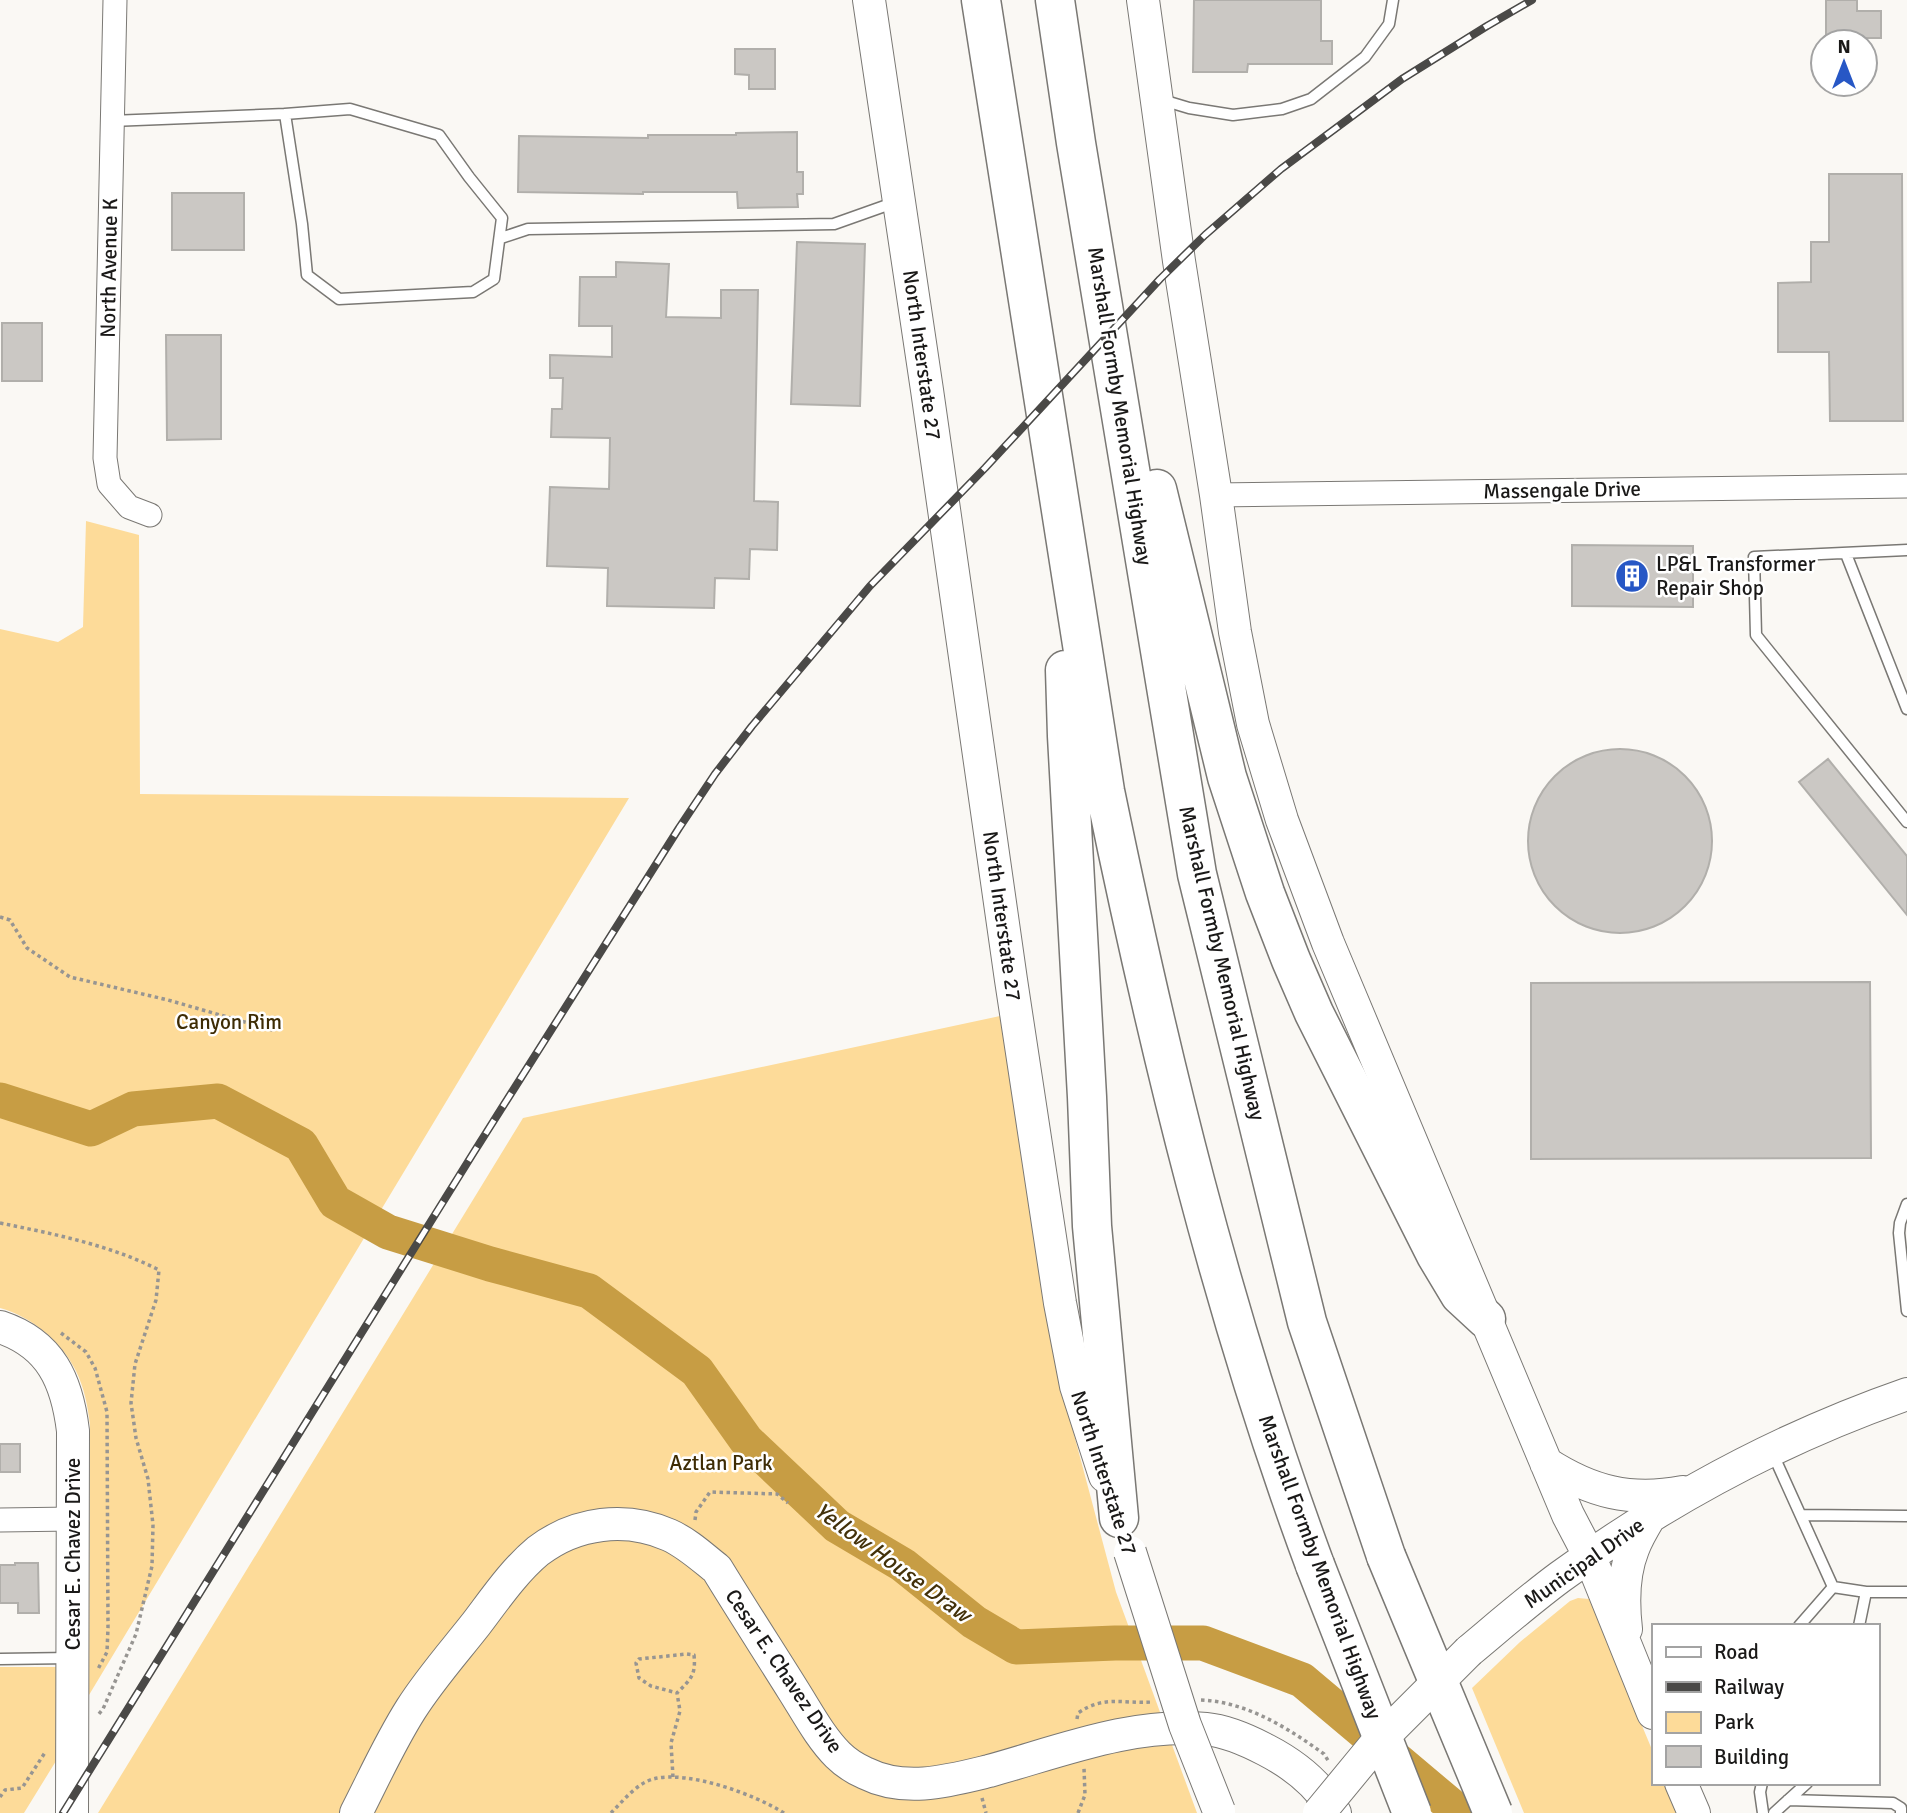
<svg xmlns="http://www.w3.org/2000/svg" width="1907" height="1813" viewBox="0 0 1907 1813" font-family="Signika,sans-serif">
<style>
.green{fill:#fddb99}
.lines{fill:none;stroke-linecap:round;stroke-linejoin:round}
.river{stroke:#c79d44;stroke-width:35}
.building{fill:#cbc8c4;stroke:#b1afab;stroke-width:2}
.lane-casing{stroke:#7a7874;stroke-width:13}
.street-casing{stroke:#7a7874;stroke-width:25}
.secondary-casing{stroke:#7a7874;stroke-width:34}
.highway-casing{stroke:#7a7874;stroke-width:41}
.path{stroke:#979592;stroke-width:3.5;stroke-dasharray:3.5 3.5;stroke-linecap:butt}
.lane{stroke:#fff;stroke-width:10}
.street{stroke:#fff;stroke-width:23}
.secondary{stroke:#fff;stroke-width:32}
.highway{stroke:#fff;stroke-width:38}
.rail-casing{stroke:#4a4947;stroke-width:8}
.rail{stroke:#fff;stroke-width:5;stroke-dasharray:16;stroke-linecap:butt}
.secondary-bridge-casing{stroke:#7a7874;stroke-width:34;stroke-linecap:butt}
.highway-bridge-casing{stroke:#7a7874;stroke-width:41;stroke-linecap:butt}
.secondary-bridge{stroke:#fff;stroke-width:32}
.highway-bridge{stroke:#fff;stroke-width:38}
.labels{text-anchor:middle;stroke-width:5;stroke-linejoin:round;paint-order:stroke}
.street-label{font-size:21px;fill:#1a1918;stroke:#fff}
.poi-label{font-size:21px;fill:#1a1918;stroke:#fff;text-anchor:start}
.park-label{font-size:21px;fill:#3e2c04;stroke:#fff}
.water-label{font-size:23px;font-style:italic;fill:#43310a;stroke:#fff}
</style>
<rect width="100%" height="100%" fill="#faf8f4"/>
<path class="green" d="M86 521 139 535 140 794 629 798 89 1695 90 1425C88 1407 84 1387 76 1371 61 1341 32 1317 0 1308V629L58 642 83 627Z
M1000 1016 1039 1273 1068 1412 1116 1592 1197 1813H98L523 1118Z
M1578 1598 1589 1599 1653 1752V1783H1666L1678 1813H1524L1472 1688 1520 1642 1570 1601Z
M0 1667H56V1761L24 1813H0Z"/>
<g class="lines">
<path class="river" d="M0 1100 91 1129 133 1109 218 1101 301 1145 335 1202 388 1232 490 1264 589 1291 697 1371 746 1440 837 1526 903 1565 974 1622 1016 1647 1115 1643H1203L1302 1680 1460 1813"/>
</g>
<path class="building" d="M1194 0H1321V41H1332V64H1248L1247 72H1193Z
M1826 0H1857V11H1881V38H1826Z
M735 49H775V89H749V75L735 74Z
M797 132V172H803V194H797L798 207 738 208 737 192H643V194L518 192 519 136 648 138V135H736V133Z
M1829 174H1902L1903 421H1830L1829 352H1778V283L1811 282V242H1829Z
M172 193H244V250H172Z
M797 242 865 244 860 406 791 404Z
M616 262 669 264 666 317 721 318V290H758L754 501 778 502 777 550 750 549 749 579 715 578 714 608 607 606 608 568 547 566 550 487 609 489 610 438 551 437 552 409H562L563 378H550V355L612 357V326H579L580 277H616Z
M2 323H42V381H2Z
M166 335H221V439L167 440Z
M1572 545 1693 546V607L1572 606Z
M1528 841a92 92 0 1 1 184 0a92 92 0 1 1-184 0Z
M1828 759 1907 856V915L1799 782Z
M1870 982 1871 1158 1531 1159V983Z
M0 1444H20V1472H0Z
M15 1563H38L39 1613H18V1603H0V1565H15Z"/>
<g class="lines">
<g class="lane-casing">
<path id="lane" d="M1159 99 1189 108 1233 115 1282 109 1311 99 1365 57 1389 24 1393 0
M111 121 285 114 350 109 439 135 469 177 502 218 494 279 473 292 339 299 307 275 302 224 285 114
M501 238 528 229 834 224 896 202
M1907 550 1754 557 1756 635 1907 822
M1846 554 1907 709
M1907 1204 1900 1223 1899 1233 1907 1311
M1772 1452 1833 1587
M1801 1515 1907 1516
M1866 1592H1907
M1799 1626 1833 1587 1866 1592 1859 1626
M0 1659 71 1658
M1762 1783 1760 1792 1763 1813
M1788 1800 1893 1803 1901 1808V1813
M1774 1813 1807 1783"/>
</g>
<g class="street-casing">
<path id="street" d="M115 0 105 458 109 484 129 507 150 515
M1216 495 1907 486
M0 1520 73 1519"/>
</g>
<g class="secondary-casing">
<path id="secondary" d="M869 0 927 390 1011 980 1060 1303 1076 1386 1105 1476
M1143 0 1179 261 1216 495 1235 632 1253 724 1282 820 1328 943 1568 1515 1590 1557 1653 1713
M0 1327C51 1344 67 1381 73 1431L72 1813
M1546 1463C1591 1492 1630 1502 1683 1492
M1626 1629C1623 1603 1623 1574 1633 1549 1637 1538 1643 1528 1649 1518
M1469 1651C1499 1626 1529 1600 1560 1577 1666 1500 1783 1437 1907 1394
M1681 1783 1694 1813
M356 1813C374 1778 390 1742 411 1709 430 1679 454 1652 476 1624 495 1599 514 1571 538 1551 576 1522 626 1516 669 1535 687 1543 702 1557 717 1569 742 1610 768 1650 793 1690 807 1712 820 1737 838 1755 845 1762 856 1769 865 1773 905 1793 948 1781 989 1771 1058 1752 1133 1722 1206 1729 1227 1731 1247 1740 1266 1750 1293 1764 1320 1785 1335 1813"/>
</g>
<g class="highway-casing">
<path id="highway" d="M981 0 1105 791C1159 1053 1222 1314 1315 1565
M1055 0 1076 143 1197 874 1307 1322 1386 1556
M1157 489 1227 777 1265 893 1291 960 1314 1013 1436 1255 1460 1295 1486 1319
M1065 670 1067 736 1087 1097 1092 1226 1119 1518"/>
</g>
<path class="path" d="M0 917 10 920 27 948 70 977 168 1000 276 1031
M0 1223C54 1234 110 1245 159 1270L156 1300 135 1364 131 1403 136 1438 148 1479 153 1525 152 1566 136 1634 103 1709 98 1715
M61 1333 86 1352 95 1368 107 1412 108 1628 107 1652 97 1671
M695 1520 696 1512 710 1492 777 1494 788 1503
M1201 1700C1247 1702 1288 1728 1324 1754L1329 1762
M1077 1719 1078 1713C1104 1695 1123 1704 1152 1702
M673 1777 671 1743 680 1711 677 1693C691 1679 696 1675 694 1655L687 1654 639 1659 636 1663 639 1678 651 1686 677 1693
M0 1797 5 1790 22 1788 46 1751
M982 1798 986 1813
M611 1813C623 1801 636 1784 653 1779 688 1770 754 1794 784 1813
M1078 1813 1085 1795 1084 1768"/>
<use href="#lane" class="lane"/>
<use href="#street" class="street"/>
<use href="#secondary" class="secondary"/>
<use href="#highway" class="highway"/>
<g class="rail-casing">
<path id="rail" d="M63 1813 474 1152 679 828 715 774 752 726 870 586 985 468 1160 279 1205 235 1281 169 1402 79 1487 26 1532 0"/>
</g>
<use href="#rail" class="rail"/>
<g class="secondary-bridge-casing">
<path id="secondary-bridge" d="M1130 1552 1185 1725 1219 1811
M1319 1813 1375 1745 1469 1651"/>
</g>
<g class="highway-bridge-casing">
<path id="highway-bridge" d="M1386 1556 1493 1813
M1315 1565 1412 1813"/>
</g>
<use href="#secondary-bridge" class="secondary-bridge"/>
<use href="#highway-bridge" class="highway-bridge"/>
</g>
<defs>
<g id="building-disc" transform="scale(1.75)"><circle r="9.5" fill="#2757c5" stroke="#fff"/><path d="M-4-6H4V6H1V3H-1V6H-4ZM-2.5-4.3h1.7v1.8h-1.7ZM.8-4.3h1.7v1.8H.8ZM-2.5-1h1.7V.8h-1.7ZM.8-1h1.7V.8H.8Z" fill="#fff"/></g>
</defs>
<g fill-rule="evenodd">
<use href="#building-disc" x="1632" y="576"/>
</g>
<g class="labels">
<g class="street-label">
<text transform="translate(109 268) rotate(-89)" y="7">North Avenue K</text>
<text transform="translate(922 355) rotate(82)" y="7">North Interstate 27</text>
<text transform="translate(1120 406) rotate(81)" y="7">Marshall Formby Memorial Highway</text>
<text transform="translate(1562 490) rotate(-1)" y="7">Massengale Drive</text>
<text transform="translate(1002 916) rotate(82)" y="7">North Interstate 27</text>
<text transform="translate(1222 963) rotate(77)" y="7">Marshall Formby Memorial Highway</text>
<text transform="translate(1104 1473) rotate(72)" y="7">North Interstate 27</text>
<text transform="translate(73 1554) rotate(-90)" y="7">Cesar E. Chavez Drive</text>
<text transform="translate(1584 1563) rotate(-35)" y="7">Municipal Drive</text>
<text transform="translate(1320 1567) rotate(70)" y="7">Marshall Formby Memorial Highway</text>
<text transform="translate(784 1671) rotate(56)" y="7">Cesar E. Chavez Drive</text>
</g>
<g class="poi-label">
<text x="1656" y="571">LP&amp;L Transformer<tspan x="1656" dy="24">Repair Shop</tspan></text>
</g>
<g class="park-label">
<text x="229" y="1029">Canyon Rim</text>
<text x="721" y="1470">Aztlan Park</text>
</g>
<g class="water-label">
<text transform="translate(893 1562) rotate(36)" y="8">Yellow House Draw</text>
</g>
</g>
<rect x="1652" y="1624" width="228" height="161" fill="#ffffff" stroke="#a3a3a3" stroke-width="2"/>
<rect x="1666" y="1647" width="35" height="10" fill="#ffffff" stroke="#a3a3a3" stroke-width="2"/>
<text x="1714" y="1659" font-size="21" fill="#1a1918">Road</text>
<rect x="1666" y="1682" width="35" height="10" fill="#4a4947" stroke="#a3a3a3" stroke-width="2"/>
<text x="1714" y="1694" font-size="21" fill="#1a1918">Railway</text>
<rect x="1666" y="1712" width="35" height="21" fill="#fddb99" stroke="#a3a3a3" stroke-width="2"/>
<text x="1714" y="1729" font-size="21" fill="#1a1918">Park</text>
<rect x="1666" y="1746" width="35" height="21" fill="#cbc8c4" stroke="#a3a3a3" stroke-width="2"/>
<text x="1714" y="1764" font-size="21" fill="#1a1918">Building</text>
<g transform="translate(1844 63)"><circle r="33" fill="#ffffff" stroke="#a3a3a3" stroke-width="2"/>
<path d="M0-5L12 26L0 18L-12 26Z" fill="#2757c5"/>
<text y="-10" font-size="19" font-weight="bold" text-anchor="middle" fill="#1a1918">N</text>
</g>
</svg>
